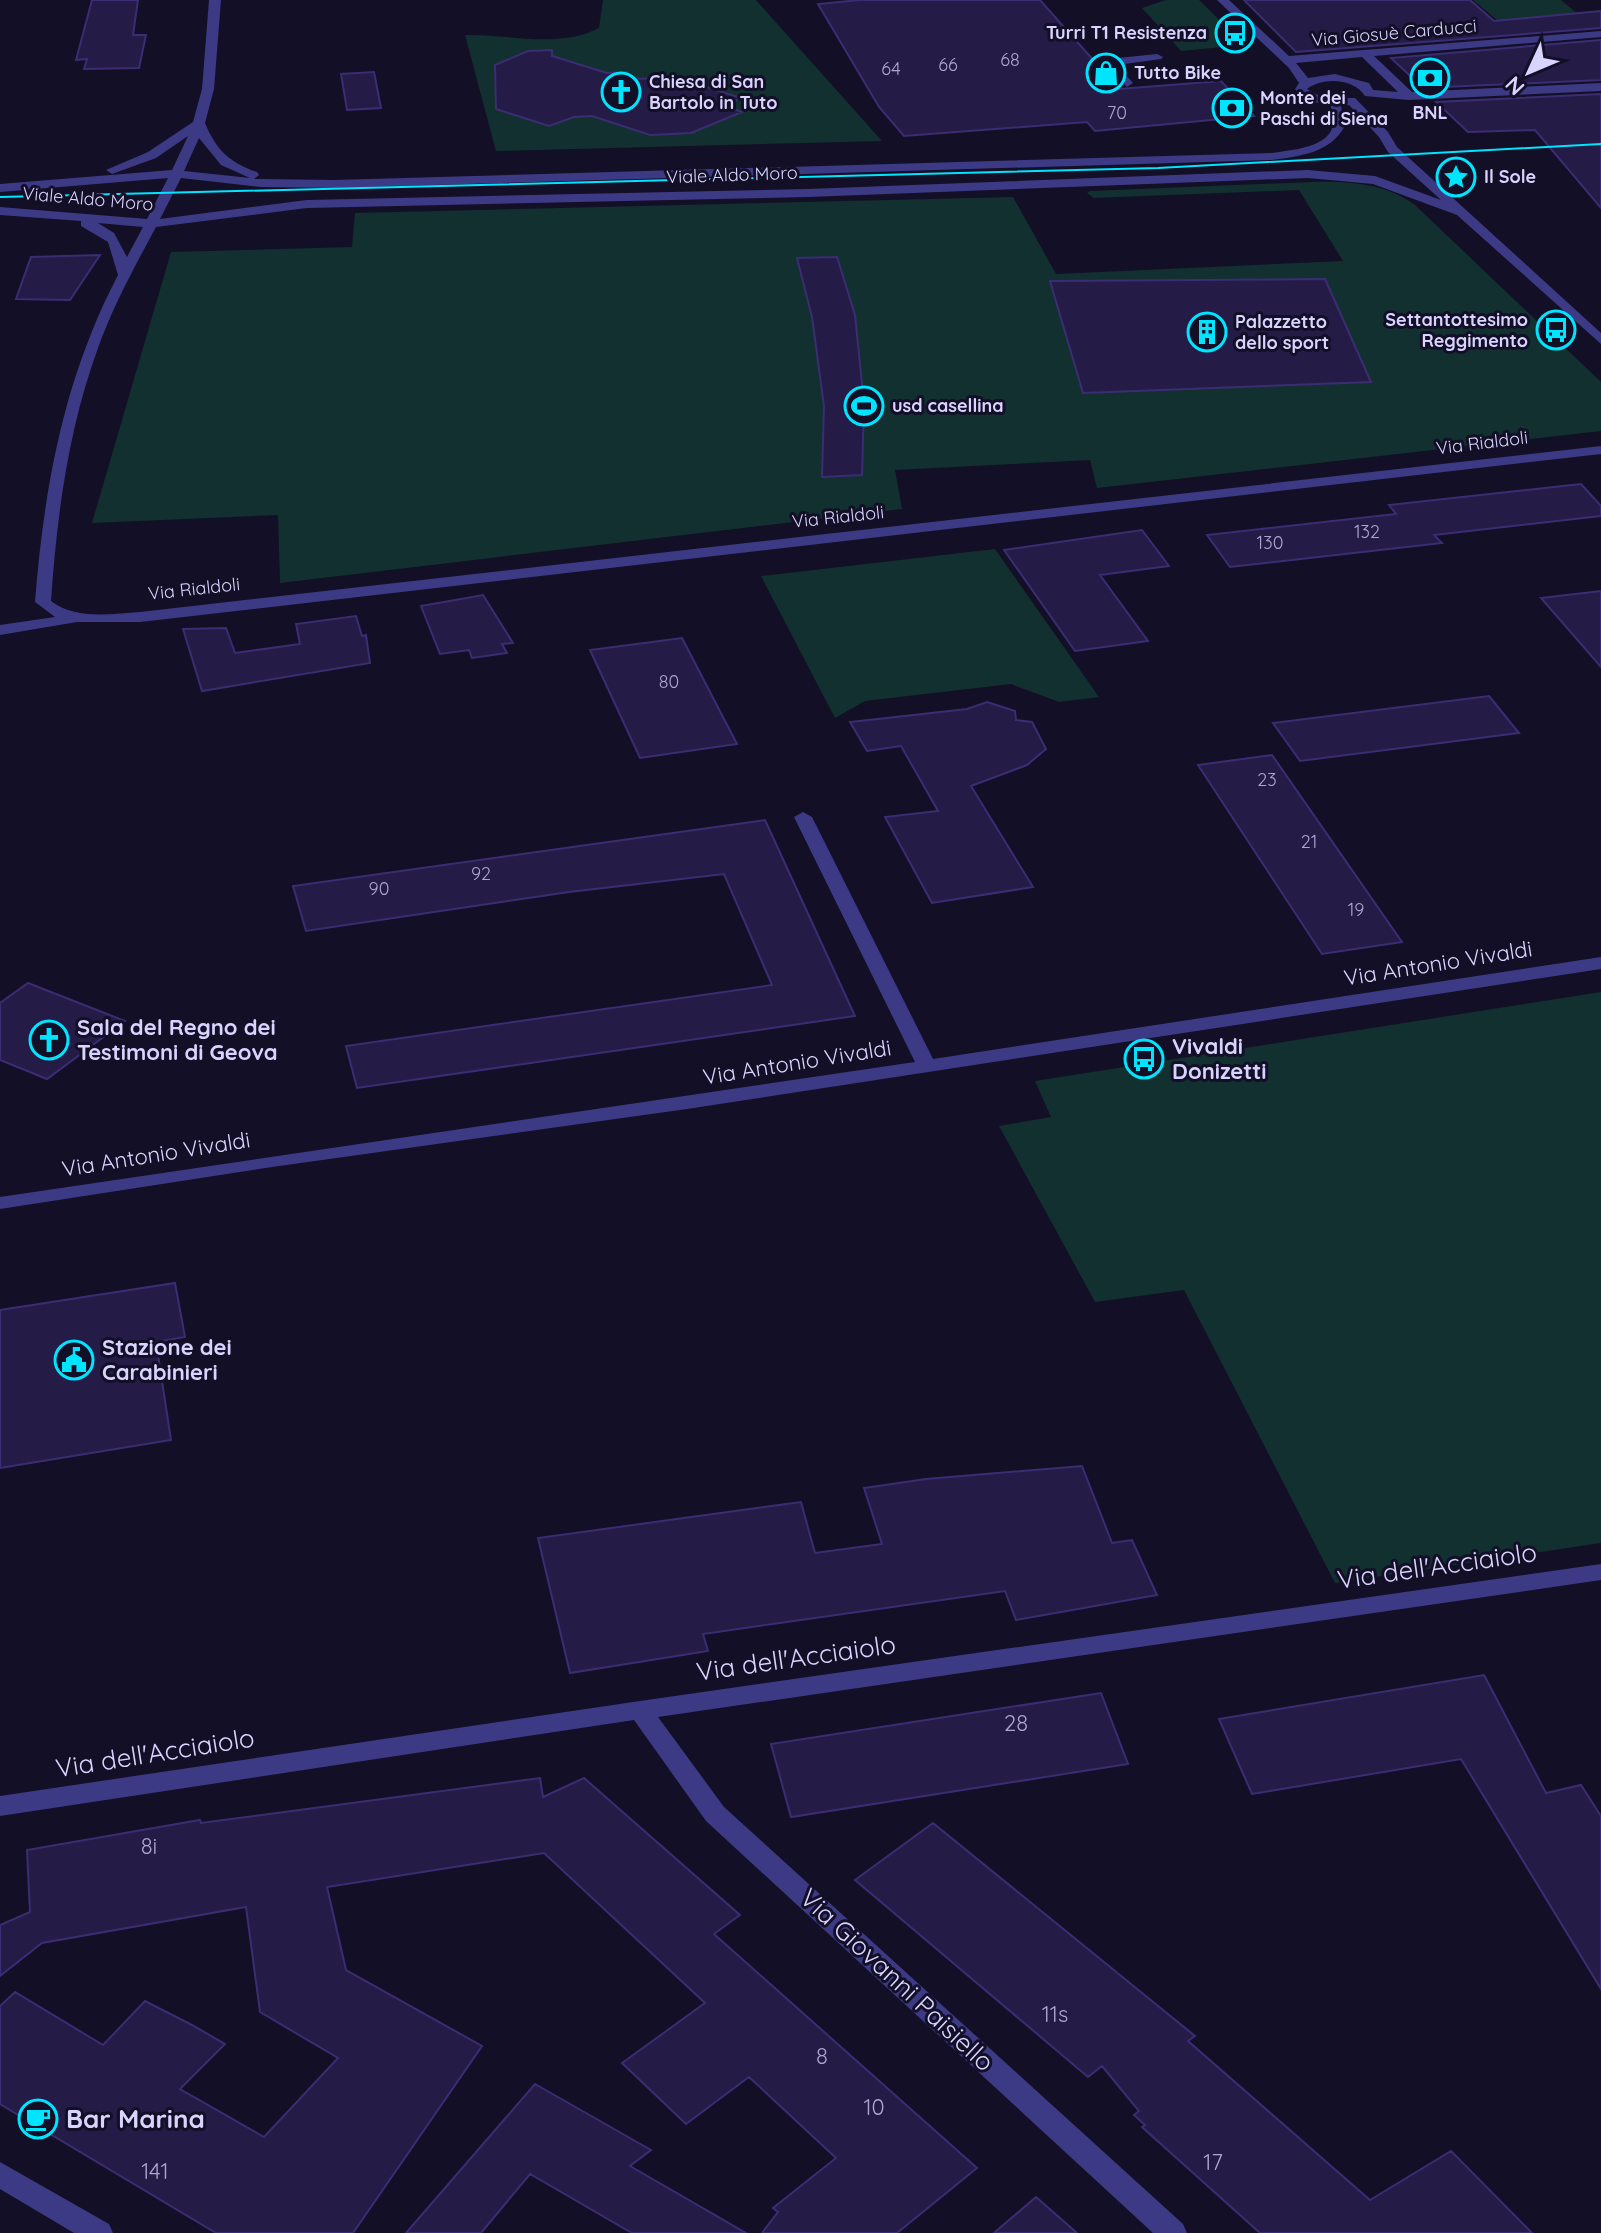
<svg xmlns="http://www.w3.org/2000/svg" width="1601" height="2233" viewBox="0 0 1601 2233" font-family="Quicksand,sans-serif">
<style>
.green{fill:#12302f}
.building{fill:#241b47;stroke:#3b2d73;stroke-width:2}
.lines{fill:none;stroke-linecap:round;stroke-linejoin:round}
.minor{fill:#3d3a85;fill-rule:evenodd}
.tram{stroke:#00e5ff;stroke-width:2}
.labels{text-anchor:middle;stroke-width:6;stroke-linejoin:round;paint-order:stroke}
.far-poi-label{font-size:18px;font-weight:bold;fill:#d9d4ff;stroke:#130f26;text-anchor:start}
.far-street-label{font-size:18px;fill:#d9d4ff;stroke:#130f26}
.number-label{font-size:18px;fill:#aca6d1}
.street-label{font-size:22px;fill:#d9d4ff;stroke:#130f26}
.poi-label{font-size:22px;font-weight:bold;fill:#d9d4ff;stroke:#130f26;text-anchor:start}
.near-number-label{font-size:22px;fill:#aca6d1}
.near-street-label{font-size:26px;fill:#d9d4ff;stroke:#130f26}
.near-poi-label{font-size:26px;font-weight:bold;fill:#d9d4ff;stroke:#130f26;text-anchor:start}
</style>
<rect width="100%" height="100%" fill="#130f26"/>
<path class="green" d="M603 0H756L882 141 496 151 465 35C510 34 558 49 599 28Z
M1166 0H1199L1245 45 1181 51 1142 8Z
M1473 0H1561L1593 27 1514 34Z
M1312 182C1346 181 1386 183 1415 205L1601 382V431L1097 488 1090 460 895 470 902 509 280 583 278 515 92 523 171 252 352 247 355 213 1013 197 1056 274 1343 261 1299 190 1094 198 1087 193 1090 191Z
M995 549 1099 697 1059 702 1011 684 865 701 835 718 761 576Z
M1601 992V1543L1335 1583 1184 1290 1095 1302 999 1126 1051 1117 1035 1081Z"/>
<path class="building" d="M92 0H138L133 35H146L139 68 84 69 87 59 76 60Z
M860 0H1040L1119 89 1221 81 1254 116 1095 131 1087 122 904 136 879 107 818 4Z
M1244 0H1470L1494 21 1601 11V28L1296 52Z
M1601 40V80L1423 88 1391 58Z
M552 50V56L607 73 627 72 628 79 679 78 741 98 723 105 742 112 691 133 650 135 592 116 574 117 549 126 496 109 495 65 528 51Z
M374 72 381 108 347 110 341 74Z
M1601 94V208L1535 130 1468 132 1436 102Z
M100 255 70 300 16 299 31 257Z
M837 257 855 315 864 404 862 475 822 477 824 406 812 317 797 258Z
M1325 279 1371 382 1083 393 1050 281Z
M1581 484 1601 506V516L1434 535 1442 543 1230 567 1207 535 1396 514 1389 505Z
M1142 530 1169 566 1100 575 1148 641 1075 651 1004 550Z
M1601 591V667L1541 598Z
M483 595 513 643 502 644 507 653 472 658 469 650 440 654 421 606Z
M356 616 362 636 366 635 370 663 202 691 183 629 226 628 235 653 300 644 296 624Z
M682 638 737 744 640 758 590 650Z
M1489 696 1519 733 1300 761 1273 723Z
M987 702 1015 711 1016 720 1032 722 1046 749 1027 765 971 786 1033 887 932 903 885 817 938 811 901 746 867 751 850 722 967 709Z
M1272 755 1402 942 1322 954 1198 765Z
M765 820 855 1016 357 1088 346 1046 772 985 724 874 569 892 306 931 293 886Z
M28 983 125 1021 47 1079 0 1060V1003Z
M175 1283 185 1337 156 1342 171 1440 0 1468V1310Z
M1082 1466 1112 1543 1132 1540 1157 1595 1016 1620 1005 1591 703 1634 708 1651 570 1673 538 1538 801 1502 815 1553 882 1544 864 1488 926 1479Z
M1484 1675 1546 1793 1581 1785 1601 1816V1989L1461 1759 1252 1794 1219 1719Z
M1101 1693 1128 1764 791 1817 771 1744Z
M540 1778 543 1797 584 1778 740 1915 714 1934 977 2168 897 2233H762L778 2212 773 2208 836 2158 749 2077 686 2124 622 2063 705 2003 544 1853 327 1887 346 1970 482 2046 353 2233H216L0 2104V2006L15 1992 103 2045 145 2001 192 2025 225 2044 180 2089 264 2137 338 2058 260 2012 246 1907 42 1943 0 1976V1925L30 1912 27 1850 200 1820 201 1823Z
M933 1823 1195 2036 1188 2041 1370 2200 1451 2151 1532 2233H1260L1142 2127 1145 2125 1134 2115 1139 2111 1102 2066 1088 2077 855 1880Z
M535 2084 651 2150 630 2166 746 2233H632L530 2174 481 2233H406Z
M1036 2197 1077 2233H994Z"/>
<g class="lines">
<path class="minor" d="M209 0H221L214 89 205 123C216 150 230 163 257 172L259 175 254 179H261L334 180 1272 153C1290 150 1329 148 1333 125 1334 119 1331 111 1331 106L1306 100 1295 89 1299 83 1289 68 1217 0H1229L1289 56 1601 31V37L1374 56 1412 92 1601 83V91L1409 100 1365 96C1354 78 1322 77 1307 89L1323 98H1355L1388 132 1397 147 1601 333V344L1457 215 1373 184 1308 178 808 197 307 208 156 227C135 266 113 306 98 348 68 430 57 515 51 601 76 620 111 614 140 612L1601 446V454L140 622H77L0 635V625L55 617 35 602C44 487 64 378 118 275L108 242 81 226V221L0 215V207L147 219 168 178 0 192V184L172 170 188 136 156 158 112 174 106 170 148 152 193 122 202 89ZM1362 57 1398 92 1373 90 1369 83 1335 74 1308 78 1296 63ZM1349 105 1379 137 1388 152 1441 200 1375 176 1308 170 808 189 307 200 160 219 181 178 261 187 334 188 1272 160C1301 156 1330 153 1345 126L1341 106ZM199 138 221 165 250 178 184 171ZM98 223 143 227 127 257 114 233Z
M1157 54 1163 57 1161 59 1117 65 1133 83 1127 87 1102 62 1108 59Z
M803 812 812 817 933 1059 1601 957V969L687 1109 272 1167 0 1209V1197L915 1062 794 817Z
M1601 1564V1580L658 1717 724 1807 1183 2224 1187 2233H1153L706 1821 634 1720 0 1816V1796L640 1701Z
M0 2162 109 2224 113 2233H74L0 2189Z"/>
<path class="tram" d="M0 197 1158 168 1601 144"/>
</g>
<defs>
<g id="bus-ring" transform="scale(2)"><circle r="9.5" fill="#130f26" stroke="#00e5ff" stroke-width="1.5"/><path d="M-5-6H5V4H4V6H2V4H-2V6H-4V4H-5ZM-3.5-4V0h7V-4ZM-3.5 1.2v1.5H-2V1.2ZM2 1.2v1.5H3.5V1.2Z" fill="#00e5ff"/></g>
<g id="shop-ring" transform="scale(2)"><circle r="9.5" fill="#130f26" stroke="#00e5ff" stroke-width="1.5"/><path d="M-5-2.5h2.3a2.7 3.5 0 0 1 5.4 0H5L5.5 6h-11ZM-1.5-2.5h3a1.5 2.3 0 0 0-3 0Z" fill="#00e5ff"/></g>
<g id="bank-ring" transform="scale(2)"><circle r="9.5" fill="#130f26" stroke="#00e5ff" stroke-width="1.5"/><path d="M-6-4H6V4H-6ZM0-2.3a2.3 2.3 0 1 0 0 4.6a2.3 2.3 0 1 0 0-4.6Z" fill="#00e5ff"/></g>
<g id="church-ring" transform="scale(2)"><circle r="9.5" fill="#130f26" stroke="#00e5ff" stroke-width="1.5"/><path d="M-1.2-6h2.4v3.5h3.3v2.4h-3.3V6h-2.4V-.1h-3.3v-2.4h3.3Z" fill="#00e5ff"/></g>
<g id="sight-ring" transform="scale(2)"><circle r="9.5" fill="#130f26" stroke="#00e5ff" stroke-width="1.5"/><path d="M0-6L1.8-2.2L6-1.7L2.9 1.2L3.7 5.4L0 3.3L-3.7 5.4L-2.9 1.2L-6-1.7L-1.8-2.2Z" fill="#00e5ff"/></g>
<g id="building-ring" transform="scale(2)"><circle r="9.5" fill="#130f26" stroke="#00e5ff" stroke-width="1.5"/><path d="M-4-6H4V6H1V3H-1V6H-4ZM-2.5-4.3h1.7v1.8h-1.7ZM.8-4.3h1.7v1.8H.8ZM-2.5-1h1.7V.8h-1.7ZM.8-1h1.7V.8H.8Z" fill="#00e5ff"/></g>
<g id="stadium-ring" transform="scale(2)"><circle r="9.5" fill="#130f26" stroke="#00e5ff" stroke-width="1.5"/><path d="M0-5a6.5 5 0 1 0 0 10a6.5 5 0 1 0 0-10ZM-3.5-1.8h7v3.6h-7Z" fill="#00e5ff"/></g>
<g id="civic-ring" transform="scale(2)"><circle r="9.5" fill="#130f26" stroke="#00e5ff" stroke-width="1.5"/><path d="M-.6-6.5H3V-4.5H.6V-3L4-1V1h2V6H-6V1h2V-1L-.6-3ZM-1.2 2.5V6h2.4V2.5Z" fill="#00e5ff"/></g>
<g id="cafe-ring" transform="scale(2)"><circle r="9.5" fill="#130f26" stroke="#00e5ff" stroke-width="1.5"/><path d="M-5.5-4.5H6V0H3Q3 3.5 0 3.5H-2.5Q-5.5 3.5-5.5 0ZM3-3.2v2h1.7v-2ZM-6 4.5H4V6H-6Z" fill="#00e5ff"/></g>
</defs>
<g fill-rule="evenodd">
<use href="#bus-ring" x="1235" y="33"/>
<use href="#shop-ring" x="1106" y="73"/>
<use href="#bank-ring" x="1430" y="78"/>
<use href="#church-ring" x="621" y="92"/>
<use href="#bank-ring" x="1232" y="108"/>
<use href="#sight-ring" x="1456" y="177"/>
<use href="#bus-ring" x="1556" y="330"/>
<use href="#building-ring" x="1207" y="332"/>
<use href="#stadium-ring" x="864" y="406"/>
<use href="#church-ring" x="49" y="1040"/>
<use href="#bus-ring" x="1144" y="1059"/>
<use href="#civic-ring" x="74" y="1360"/>
<use href="#cafe-ring" x="38" y="2119"/>
</g>
<g class="labels">
<g class="far-poi-label">
<text x="1207" y="39" text-anchor="end">Turri T1 Resistenza</text>
<text x="1134" y="79">Tutto Bike</text>
<text x="649" y="88">Chiesa di San<tspan x="649" dy="21">Bartolo in Tuto</tspan></text>
<text x="1260" y="104">Monte dei<tspan x="1260" dy="21">Paschi di Siena</tspan></text>
<text x="1430" y="119" text-anchor="middle">BNL</text>
<text x="1484" y="183">Il Sole</text>
<text x="1528" y="326" text-anchor="end">Settantottesimo<tspan x="1528" dy="21">Reggimento</tspan></text>
<text x="1235" y="328">Palazzetto<tspan x="1235" dy="21">dello sport</tspan></text>
<text x="892" y="412">usd casellina</text>
</g>
<g class="far-street-label">
<text transform="translate(1394 33) rotate(-5)" y="6">Via Giosuè Carducci</text>
<text transform="translate(732 175) rotate(-2)" y="6">Viale Aldo Moro</text>
<text transform="translate(88 199) rotate(5)" y="6">Viale Aldo Moro</text>
<text transform="translate(1482 443) rotate(-7)" y="6">Via Rialdoli</text>
<text transform="translate(838 517) rotate(-6)" y="6">Via Rialdoli</text>
<text transform="translate(194 589) rotate(-6)" y="6">Via Rialdoli</text>
</g>
<g class="number-label">
<text x="1010" y="66">68</text>
<text x="948" y="71">66</text>
<text x="891" y="75">64</text>
<text x="1117" y="119">70</text>
<text x="1367" y="538">132</text>
<text x="1270" y="549">130</text>
<text x="669" y="688">80</text>
<text x="1267" y="786">23</text>
<text x="1309" y="848">21</text>
<text x="481" y="880">92</text>
<text x="379" y="895">90</text>
<text x="1356" y="916">19</text>
</g>
<g class="street-label">
<text transform="translate(1438 963) rotate(-9)" y="8">Via Antonio Vivaldi</text>
<text transform="translate(797 1062) rotate(-9)" y="8">Via Antonio Vivaldi</text>
<text transform="translate(156 1154) rotate(-9)" y="8">Via Antonio Vivaldi</text>
</g>
<g class="poi-label">
<text x="77" y="1035">Sala del Regno dei<tspan x="77" dy="25">Testimoni di Geova</tspan></text>
<text x="1172" y="1054">Vivaldi<tspan x="1172" dy="25">Donizetti</tspan></text>
<text x="102" y="1355">Stazione dei<tspan x="102" dy="25">Carabinieri</tspan></text>
</g>
<g class="near-number-label">
<text x="1016" y="1731">28</text>
<text x="149" y="1854">8i</text>
<text x="1055" y="2022">11s</text>
<text x="822" y="2064">8</text>
<text x="874" y="2115">10</text>
<text x="1213" y="2170">17</text>
<text x="155" y="2179">141</text>
</g>
<g class="near-street-label">
<text transform="translate(1437 1566) rotate(-8)" y="9">Via dell'Acciaiolo</text>
<text transform="translate(796 1658) rotate(-8)" y="9">Via dell'Acciaiolo</text>
<text transform="translate(155 1753) rotate(-9)" y="9">Via dell'Acciaiolo</text>
<text transform="translate(897 1980) rotate(43)" y="9">Via Giovanni Paisiello</text>
</g>
<g class="near-poi-label">
<text x="66" y="2128">Bar Marina</text>
</g>
</g>
<g transform="translate(1529 72) rotate(226)" stroke="#130f26" stroke-width="6" paint-order="stroke">
<path d="M0-6L14 30L0 20L-14 30Z" fill="#d9d4ff"/>
<text y="-12" font-size="22" font-weight="bold" text-anchor="middle" fill="#d9d4ff">N</text>
</g>
</svg>
